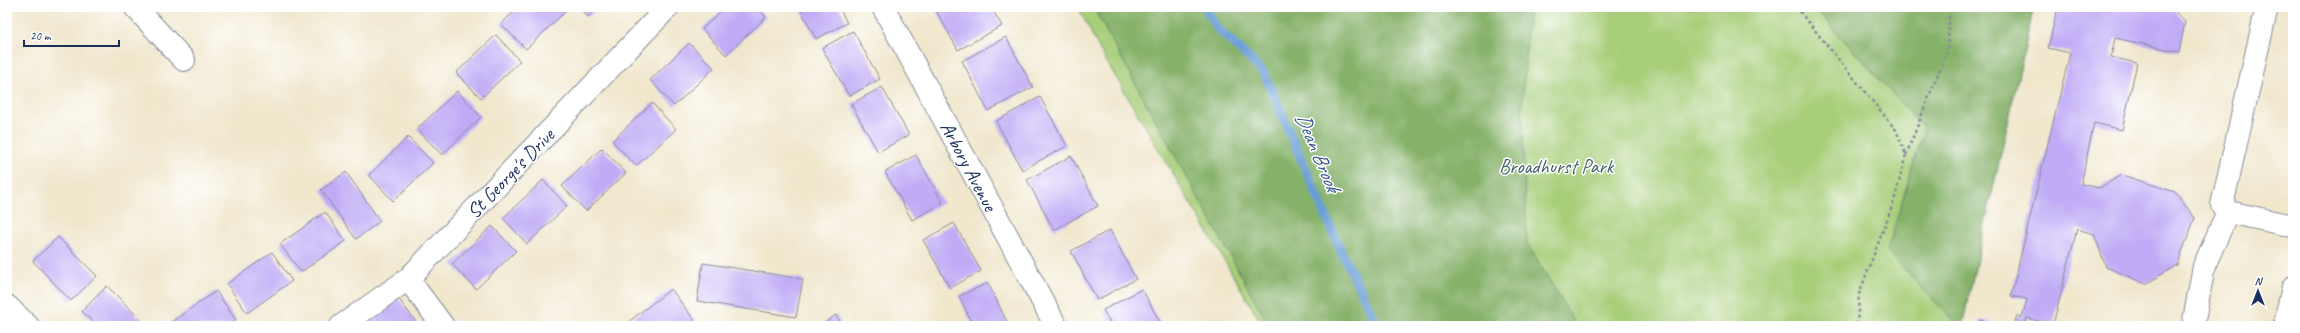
<svg xmlns="http://www.w3.org/2000/svg" width="2300" height="333" viewBox="0 0 2300 333" font-family="Caveat,sans-serif">
<style>
.green{fill:#a7ce79;stroke:#617e6c}
.forest{fill:#85b169;stroke:#507064}
.lines{fill:none;stroke-linecap:round;stroke-linejoin:round}
.stream{stroke:#6a9ed6;stroke-width:9}
.building{fill:#c0acf6}
.minor-casing{stroke:#868b96;stroke-width:24}
.path{stroke:#868b96;stroke-width:2.5;stroke-dasharray:3 3;stroke-linecap:butt}
.minor{stroke:#fff;stroke-width:22}
.labels{text-anchor:middle;stroke-width:3;stroke-linejoin:round;paint-order:stroke}
.street-label{font-size:20px;fill:#1b2f5e;stroke:#fff}
.park-label{font-size:20px;fill:#455f66;stroke:#fff}
.water-label{font-size:21px;font-style:italic;fill:#3b5b8e;stroke:#fff}
</style>
<rect width="100%" height="100%" fill="#fff"/>
<filter id="ink" filterUnits="userSpaceOnUse"><feTurbulence type="fractalNoise" baseFrequency=".025" numOctaves="2"/><feDisplacementMap in="SourceGraphic" scale="8" xChannelSelector="R" yChannelSelector="G"/><feConvolveMatrix kernelMatrix="1 2 1 2 8 2 1 2 1" color-interpolation-filters="sRGB"/></filter>
<filter id="wash" filterUnits="userSpaceOnUse"><feTurbulence type="fractalNoise" baseFrequency=".012" numOctaves="4" result="noise"/><feDisplacementMap in="SourceGraphic" scale="16" xChannelSelector="R" yChannelSelector="G"/><feGaussianBlur stdDeviation="0.9" result="paint"/><feColorMatrix in="noise" values="0 0 0 0 0 0 0 0 0 0 0 0 0 0 0 0 0 1.4 0 .05"/><feComposite in="paint" operator="in"/></filter>
<g filter="url(#wash)">
<rect width="100%" height="100%" fill="#f0e7cd"/>
<path class="green" d="M1078 7H2034L1962 326H1263L1101 52Z"/>
<path class="forest" d="M1093 7H1529L1522 106 1527 243 1577 326H1269Z
M1814 7H2034L1962 326H1958L1887 251 1924 129Z"/>
<g class="lines">
<path class="stream" d="M1205 7 1216 27 1264 73 1342 253 1378 326"/>
</g>
<g id="blocks">
<path class="building" d="M519 7H561L565 12 526 49 501 24Z
M578 7H598L588 17Z
M725 7H757L766 17 726 55 702 29Z
M799 7H839L847 23 816 39Z
M934 7H991L1002 26 958 50Z
M2058 7H2132V11L2138 7H2171L2185 22 2179 52 2115 38 2111 57 2137 63 2122 130 2094 123 2081 184 2099 188 2122 175 2175 192 2195 218 2177 265 2146 284 2106 267 2094 234 2077 229 2053 325 2027 318 2025 326H2003L2004 323 2014 325 2017 316 2022 318 2027 299 2011 296 2070 53 2048 48Z
M853 31 880 79 849 96 822 48Z
M496 35 520 61 481 98 456 73Z
M1006 37 1033 87 988 111 962 61Z
M689 43 714 68 674 106 650 80Z
M882 87 909 135 878 152 851 104Z
M457 91 481 117 442 155 417 129Z
M1040 97 1067 146 1022 170 996 121Z
M652 103 676 129 636 166 612 141Z
M408 137 433 163 393 201 369 175Z
M602 148 626 173 586 211 562 186Z
M916 155 943 203 912 220 885 172Z
M1071 156 1098 206 1054 230 1027 180Z
M346 172 380 221 356 239 321 190Z
M543 180 567 206 527 244 503 218Z
M325 212 346 241 301 272 280 244Z
M954 223 981 271 950 288 923 240Z
M492 226 516 251 476 289 452 264Z
M1110 230 1136 279 1097 300 1071 251Z
M58 237 97 276 71 301 33 261Z
M272 252 292 281 247 313 227 284Z
M703 263 803 279 796 317 697 301Z
M988 283 1009 326H973L959 296Z
M107 286 146 325 145 326H97L82 311Z
M671 289 695 321 687 326H623Z
M1142 289 1162 326H1112L1103 310Z
M216 291 236 320 227 326H173L170 323Z
M398 298 419 326H361Z
M836 315 843 326H820Z
M1980 320 2001 325V326H1978Z"/>
</g>
</g>
<g filter="url(#ink)">
<use href="#blocks" fill-opacity="0" stroke="#868b96" stroke-width="1"/>
<g class="lines">
<g class="minor-casing">
<path id="minor" d="M135 7 184 60
M883 7 1056 326
M2267 7 2222 205 2228 212 2293 226
M408 279 443 326
M7 306 28 326
M341 326 408 279 668 7
M2193 326 2204 266 2228 212
M2284 326 2293 287"/>
</g>
<path class="path" d="M1796 7 1896 130 1906 155 1894 201 1859 294 1857 326
M1906 155 1947 51 1950 7"/>
<use href="#minor" class="minor"/>
</g>
</g>
<g class="labels">
<g class="street-label">
<text transform="translate(969 166) rotate(62)" y="7">Arbory Avenue</text>
<text transform="translate(510 173) rotate(-46)" y="7">St George's Drive</text>
</g>
<g class="park-label">
<text x="1556" y="173">Broadhurst Park</text>
</g>
<g class="water-label">
<text transform="translate(1318 152) rotate(67)" y="7">Dean Brook</text>
</g>
</g>
<rect width="2300" height="333" fill="none" stroke="#fff" stroke-width="24"/>
<g transform="translate(2258 291)" stroke="#ffffff" stroke-width="3" paint-order="stroke">
<path d="M0-3L7 15L0 10L-7 15Z" fill="#1b2f5e"/>
<text y="-6" font-size="11" font-weight="bold" text-anchor="middle" fill="#1b2f5e">N</text>
</g>
<path d="M24 40v6h95v-6" fill="none" stroke="#1b2f5e" stroke-width="2"/>
<text x="30" y="40" font-size="12" fill="#1b2f5e" stroke="#ffffff" stroke-width="3" paint-order="stroke">20 m</text>
</svg>
